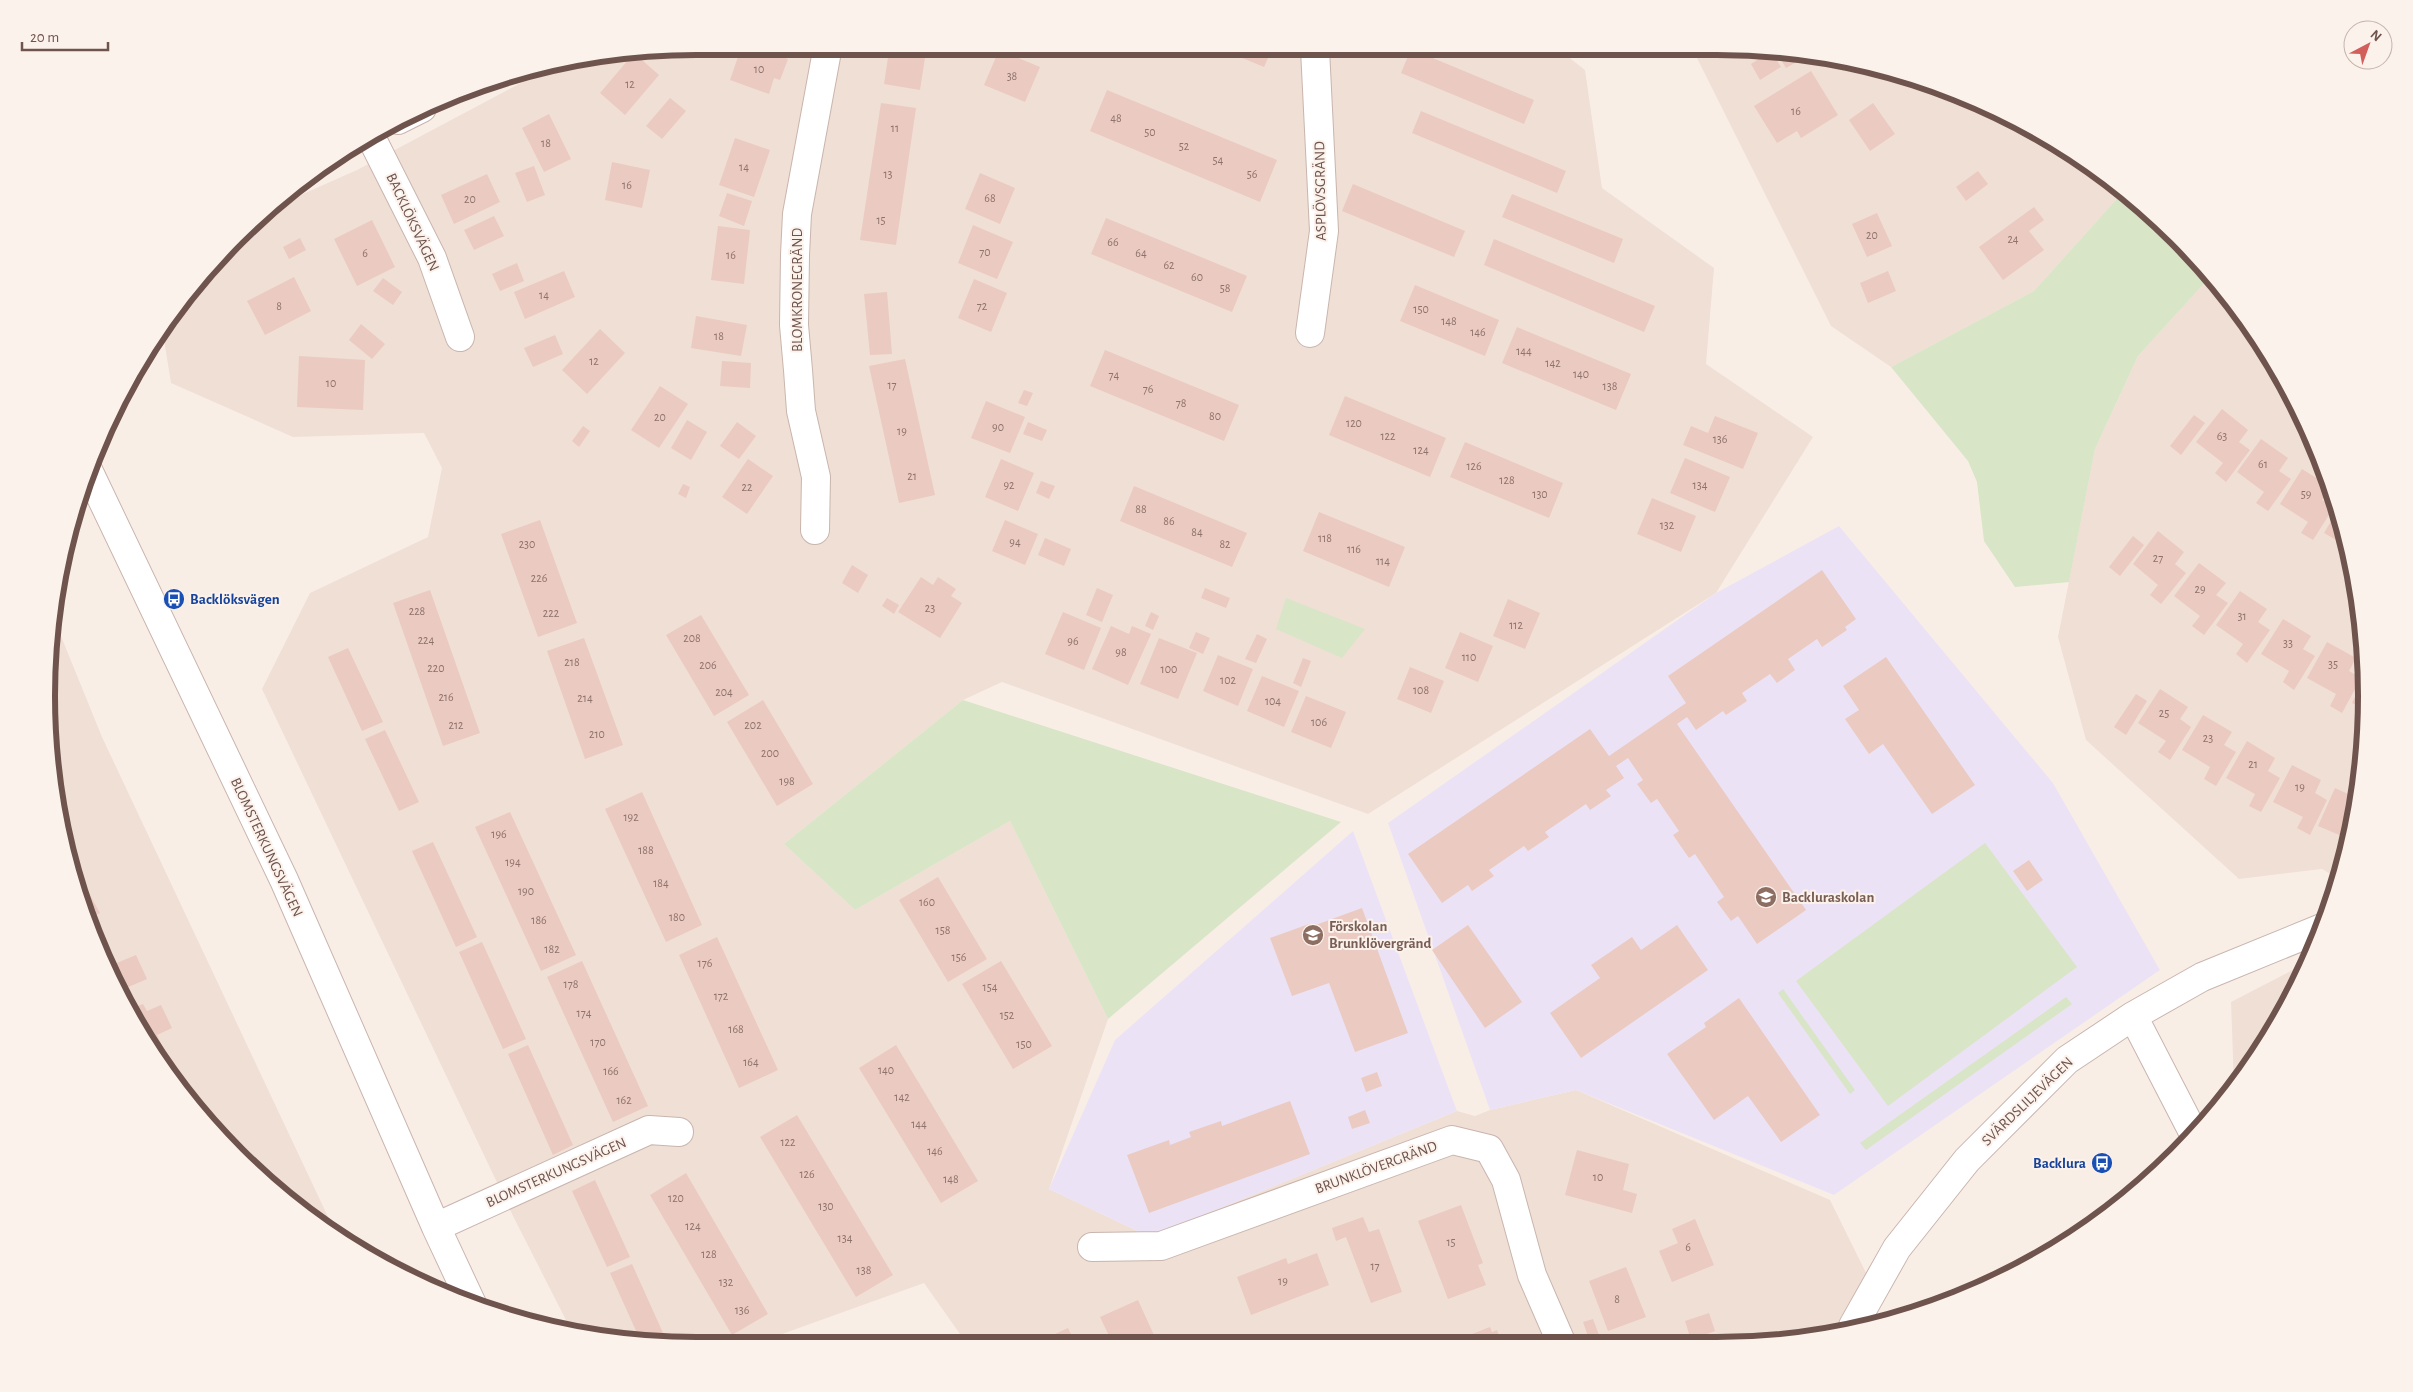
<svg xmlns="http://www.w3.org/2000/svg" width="2413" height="1392" viewBox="0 0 2413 1392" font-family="'Alegreya Sans',sans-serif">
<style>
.residential{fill:#f0dfd5}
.education{fill:#ebe3f5}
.green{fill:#d8e5c6}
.building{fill:#ebcac1}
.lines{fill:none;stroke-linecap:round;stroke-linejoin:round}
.street-casing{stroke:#c9b5ae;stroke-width:30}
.street{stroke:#fff;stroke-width:28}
.labels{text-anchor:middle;stroke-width:4;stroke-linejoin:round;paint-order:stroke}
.number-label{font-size:12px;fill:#8e726b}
.street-label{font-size:15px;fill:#6f544e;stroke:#fcf2ec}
.transit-label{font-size:15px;font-weight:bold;fill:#164399;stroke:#fcf2ec;text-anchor:start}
.education-label{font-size:15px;font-weight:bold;fill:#785e54;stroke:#fcf2ec;text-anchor:start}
.rim{fill:none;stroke:#6f544e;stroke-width:6}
</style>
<rect width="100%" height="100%" fill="#f9eee6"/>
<path class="residential" d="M1557 48 1585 70 1602 188 1714 268 1706 364 1813 437 1716 593 1368 814 1002 682 963 700 784 844 855 910 1010 821 1108 1019 1049 1189 1150 1237 1457 1111 1475 1116 1490 1110 1576 1090 1830 1200 1874 1289 1860 1324 1760 1344H967L924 1283 754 1344H653L570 1328 513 1216 262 689 310 593 428 537 442 468 424 433 293 437 171 383 162 327 236 237 267 210 357 170 534 76 545 67 611 52Z
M1692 48H1760L1926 81 2078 156 2123 192 2034 291 1891 367 1831 326Z
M2210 277 2257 335 2317 447 2354 569 2367 696 2354 822 2337 878 2322 869 2239 879 2086 740 2058 637 2095 449 2138 356Z
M52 614 102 737 338 1238 207 1124 133 1021 96 944 59 823 48 738Z
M2308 962 2257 1057 2234 1085 2231 1002Z"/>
<path class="education" d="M1839 526 2053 783 2160 970 1834 1195 1576 1090 1490 1110 1388 823 1716 593Z
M1353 831 1457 1111 1150 1237 1049 1189 1115 1040Z"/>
<path class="green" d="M2123 192 2176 236 2210 277 2138 356 2095 449 2069 582 2015 587 1984 541 1977 482 1968 461 1891 367 2034 291Z
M1286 598 1365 629 1342 658 1276 629Z
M963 700 1341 822 1108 1019 1010 821 855 910 784 844Z
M1985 843 2077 967 1888 1106 1796 981Z
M1783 989 1855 1090 1850 1094 1778 993Z
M2066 997 2072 1004 1866 1150 1860 1143Z"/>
<path class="building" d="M1272 49 1264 67 1223 50Z
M1411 49 1534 100 1524 124 1401 73Z
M999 50 1040 67 1025 102 984 85Z
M740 51H784L782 57 788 59 780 80 774 78 769 94 730 80Z
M889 51H926L920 90 884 84Z
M1771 51 1781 67 1760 80 1751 64Z
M1776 51 1804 56 1805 57 1786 68Z
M634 53 659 75 625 115 600 93Z
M1811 71 1838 115 1801 138 1797 131 1777 143 1754 106Z
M1911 78 1926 81H1927L1917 88Z
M1107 90 1277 160 1260 202 1090 131Z
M670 98 686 111 662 139 646 126Z
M881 103 916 108 896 245 860 240Z
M1873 103 1895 134 1870 151 1849 120Z
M1421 111 1566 171 1557 193 1412 133Z
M549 114 571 159 544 172 522 128Z
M735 138 770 150 754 197 719 185Z
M612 162 650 170 642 208 605 200Z
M534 166 545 195 527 202 515 173Z
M1978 171 1988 184 1966 201 1956 187Z
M2097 172 2104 177 2108 181 2100 183Z
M980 173 1015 188 1000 224 965 209Z
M487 174 500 202 454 224 441 195Z
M1353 184 1465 231 1454 257 1342 211Z
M727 193 752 201 744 226 719 216Z
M1512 194 1623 239 1614 263 1502 217Z
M2034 207 2044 220 2029 231 2044 250 2003 280 1979 247Z
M1877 213 1892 246 1867 257 1852 224Z
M494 216 504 236 474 250 464 230Z
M1106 218 1247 276 1232 312 1091 254Z
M372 220 395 267 357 286 334 239Z
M973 225 1013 242 997 279 958 263Z
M718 226 750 230 744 284 711 280Z
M300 238 306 250 289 259 283 247Z
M1494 239 1655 306 1644 332 1484 265Z
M517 263 524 281 500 291 492 274Z
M564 271 575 297 525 319 514 292Z
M1888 271 1896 291 1868 303 1860 283Z
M294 277 311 311 265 335 247 301Z
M383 278 402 292 393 305 373 291Z
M974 279 1007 293 991 332 958 318Z
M1415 285 1499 320 1485 356 1400 321Z
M887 292 892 354 870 355 864 294Z
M696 316 747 325 741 356 691 348Z
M361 324 385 344 372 359 349 340Z
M1517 327 1631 374 1616 410 1502 363Z
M600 329 625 353 587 394 562 370Z
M555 335 563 354 533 367 524 348Z
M1105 350 1239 405 1224 441 1090 386Z
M299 356 365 360 363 410 297 407Z
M905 359 935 495 899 503 869 366Z
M722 361 751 363 750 388 720 386Z
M660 386 688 404 659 448 631 430Z
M1024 390 1033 393 1027 406 1018 403Z
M1345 396 1446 438 1430 477 1329 435Z
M986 401 1025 417 1010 453 971 438Z
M2222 409 2248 430 2239 442 2250 450 2226 482 2215 473 2223 463 2196 442Z
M2194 415 2205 423 2181 455 2170 446Z
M1715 416 1758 433 1743 469 1683 445 1691 426 1708 433Z
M687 420 707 432 691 460 671 448Z
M737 422 756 436 739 459 720 446Z
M1028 422 1047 430 1042 441 1023 434Z
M583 426 590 431 579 447 572 441Z
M2261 439 2288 458 2279 471 2291 479 2268 511 2256 503 2264 492 2237 472Z
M1465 442 1563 483 1549 518 1450 477Z
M1685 458 1730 477 1715 512 1670 493Z
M748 459 773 476 747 514 722 497Z
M1001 459 1034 473 1018 511 985 497Z
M2302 469 2329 486 2322 500 2334 507 2313 540 2301 533 2308 522 2280 504Z
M1041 481 1055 486 1049 499 1036 493Z
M683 484 690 487 686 498 678 494Z
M1134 486 1247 533 1232 567 1120 521Z
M1652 498 1696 516 1681 552 1637 534Z
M2337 511 2340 521 2347 546 2324 533Z
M1319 512 1405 547 1389 587 1303 551Z
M540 520 577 623 538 637 501 534Z
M1005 520 1038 534 1025 565 992 551Z
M2158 531 2184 552 2175 564 2186 573 2161 604 2150 595 2158 585 2133 564Z
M2133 536 2144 545 2120 576 2109 567Z
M1045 538 1071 549 1064 566 1038 555Z
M2199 563 2226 583 2216 595 2228 603 2204 635 2192 626 2200 616 2174 596Z
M852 565 868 575 858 593 842 583Z
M1822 570 1856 619 1845 627 1847 630 1822 647 1817 639 1788 659 1795 670 1777 683 1770 674 1742 693 1747 701 1726 715 1723 711 1696 730 1687 717 1677 724 1806 910 1757 944 1738 916 1731 921 1717 902 1724 897 1695 854 1689 858 1673 835 1679 831 1657 799 1651 803 1637 784 1643 780 1628 758 1616 766 1624 778 1606 790 1611 796 1590 810 1586 804 1545 832 1549 837 1528 851 1524 846 1489 870 1494 876 1472 891 1468 885 1442 903 1408 854 1590 729 1609 756 1686 703 1668 676Z
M921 577 933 585 938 577 956 589 951 596 962 603 940 638 898 612Z
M1097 588 1113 595 1102 622 1086 615Z
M1205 588 1230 598 1226 608 1201 598Z
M430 590 480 733 443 746 393 603Z
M2240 591 2267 609 2258 622 2270 630 2247 663 2236 654 2243 644 2216 625Z
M887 598 899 605 894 614 882 606Z
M1508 599 1540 613 1525 649 1493 636Z
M1063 612 1101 628 1084 670 1045 654Z
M1151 612 1159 616 1153 630 1145 626Z
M701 615 749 695 714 716 666 635Z
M2283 619 2311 636 2303 649 2315 656 2294 690 2283 682 2289 671 2261 654Z
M1111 626 1129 634 1132 626 1151 634 1128 685 1092 669Z
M1196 632 1210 638 1203 654 1189 648Z
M1460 632 1493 646 1478 682 1445 668Z
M1257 634 1267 639 1256 663 1245 659Z
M584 638 623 745 585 759 547 651Z
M1159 638 1197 653 1178 699 1140 684Z
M2327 642 2356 658 2349 671 2361 678 2342 713 2330 706 2336 694 2307 678Z
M348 648 383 722 362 731 328 657Z
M1218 655 1253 669 1238 706 1203 691Z
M1886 657 1975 785 1932 814 1883 744 1869 754 1845 719 1859 710 1843 686Z
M1303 658 1311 661 1301 687 1293 683Z
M1410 667 1444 681 1431 713 1397 699Z
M2365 675 2367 696 2365 709 2352 703Z
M1262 676 1299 691 1284 727 1247 711Z
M2160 689 2188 707 2180 719 2191 727 2170 760 2158 752 2166 741 2138 723Z
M2136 694 2147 701 2126 735 2114 727Z
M1306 696 1346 712 1331 748 1291 732Z
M763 700 813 784 777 806 727 722Z
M2203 715 2232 732 2224 745 2236 752 2216 786 2204 779 2210 767 2182 750Z
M385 730 419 802 399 811 365 739Z
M2247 741 2275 758 2268 771 2280 778 2261 812 2249 806 2255 794 2226 778Z
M2292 765 2321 780 2315 793 2327 800 2310 835 2297 828 2303 817 2273 802Z
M2335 788 2357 798 2354 822 2349 839 2318 826Z
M642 792 702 925 666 942 605 809Z
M510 812 576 955 541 971 475 827Z
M433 842 477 937 456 947 412 851Z
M2029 860 2043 880 2027 891 2013 871Z
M938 877 987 959 948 982 899 900Z
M86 888 100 913 90 918 104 944 97 948 79 891Z
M1362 908 1408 1033 1355 1052 1329 983 1292 996 1270 938 1309 924 1310 927Z
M1468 925 1522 1002 1485 1028 1432 950Z
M1677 925 1708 970 1581 1058 1550 1013 1600 978 1591 965 1632 937 1641 950Z
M717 937 778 1070 739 1088 679 955Z
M482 942 526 1039 503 1049 459 952Z
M136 955 147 979 119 991 107 967Z
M582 961 648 1106 613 1122 547 977Z
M1001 961 1052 1046 1013 1069 962 984Z
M1739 998 1820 1115 1781 1142 1748 1096 1714 1120 1667 1054 1706 1027 1704 1023Z
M143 1004 147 1011 161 1005 172 1028 157 1035 169 1061 164 1064 128 1010Z
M528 1045 573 1145 553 1155 508 1054Z
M896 1045 978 1181 941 1203 859 1068Z
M1377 1072 1382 1086 1366 1092 1361 1078Z
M1290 1101 1310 1154 1149 1213 1127 1155 1169 1140 1170 1145 1191 1137 1189 1132 1221 1121 1222 1126Z
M1365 1110 1370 1123 1352 1129 1348 1117Z
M797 1115 893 1275 856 1297 760 1137Z
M1577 1150 1629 1164 1623 1190 1637 1194 1632 1213 1565 1195Z
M686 1173 768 1314 732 1335 650 1195Z
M595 1180 630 1257 607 1267 572 1191Z
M1461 1205 1483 1263 1478 1265 1486 1285 1448 1299 1418 1221Z
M1363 1217 1369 1232 1379 1229 1402 1292 1371 1303 1346 1237 1336 1241 1332 1228Z
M1695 1219 1714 1265 1672 1282 1659 1251 1678 1243 1672 1229Z
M1317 1253 1329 1285 1251 1315 1237 1277 1286 1258 1288 1264Z
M632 1264 668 1344 641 1342 610 1273Z
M1626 1267 1646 1317 1608 1331 1589 1281Z
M1138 1300 1158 1344H1113L1100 1317Z
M1709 1313 1715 1331 1691 1340 1685 1321Z
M1593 1319 1599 1335 1589 1339 1583 1322Z
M1490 1327 1492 1332 1497 1330 1502 1344H1460L1469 1341 1467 1336Z
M1068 1328 1076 1344H1042L1040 1341Z
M1443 1338 1445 1344H1428Z"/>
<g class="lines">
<g class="street-casing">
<path id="street" d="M398 120 422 108
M371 137 432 258 460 337
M1310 333 1324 231 1315 49
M89 472 284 880 436 1227 472 1304
M815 530 816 477 801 411 798 370 794 325 795 255 797 214 827 51
M2133 1016 2194 1134
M436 1227 649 1130 679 1132
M1092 1247 1161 1246 1452 1140 1489 1149 1506 1180 1532 1275 1562 1344
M1853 1326 1897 1248 1967 1160 2067 1060 2133 1016 2202 977 2322 928"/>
</g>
<use href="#street" class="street"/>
</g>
<defs>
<g id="bus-disc" transform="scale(1.125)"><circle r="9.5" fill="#1a4fb4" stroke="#fcf2ec"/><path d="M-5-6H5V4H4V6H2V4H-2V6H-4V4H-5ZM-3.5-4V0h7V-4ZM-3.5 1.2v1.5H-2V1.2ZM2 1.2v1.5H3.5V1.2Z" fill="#fff"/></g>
<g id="school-disc" transform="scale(1.125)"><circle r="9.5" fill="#8d6e63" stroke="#fcf2ec"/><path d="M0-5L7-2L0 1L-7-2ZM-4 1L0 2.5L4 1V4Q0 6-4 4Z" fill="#fff"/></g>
</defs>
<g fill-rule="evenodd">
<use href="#bus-disc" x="174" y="599"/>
<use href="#school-disc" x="1766" y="897"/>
<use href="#school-disc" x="1313" y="935"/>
<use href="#bus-disc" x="2102" y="1163"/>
</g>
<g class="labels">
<g class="number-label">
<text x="759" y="73">10</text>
<text x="1012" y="80">38</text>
<text x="630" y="88">12</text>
<text x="1796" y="115">16</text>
<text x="1116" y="122">48</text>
<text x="895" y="132">11</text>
<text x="1150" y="136">50</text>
<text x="546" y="147">18</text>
<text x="1184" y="150">52</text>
<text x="1218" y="164">54</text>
<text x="744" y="171">14</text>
<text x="888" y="178">13</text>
<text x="1252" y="178">56</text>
<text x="627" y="189">16</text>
<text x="990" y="202">68</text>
<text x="470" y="203">20</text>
<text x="881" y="224">15</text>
<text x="1872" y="239">20</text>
<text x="2013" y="243">24</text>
<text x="1113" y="246">66</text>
<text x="985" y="256">70</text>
<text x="365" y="257">6</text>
<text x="1141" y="257">64</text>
<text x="731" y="259">16</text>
<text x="1169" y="269">62</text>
<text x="1197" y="281">60</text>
<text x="1225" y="292">58</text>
<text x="544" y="299">14</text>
<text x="279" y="310">8</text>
<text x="982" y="310">72</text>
<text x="1421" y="313">150</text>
<text x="1449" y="325">148</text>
<text x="1478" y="336">146</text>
<text x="719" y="340">18</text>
<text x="1524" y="355">144</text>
<text x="594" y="365">12</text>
<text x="1553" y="367">142</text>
<text x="1581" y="378">140</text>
<text x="1114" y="379">74</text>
<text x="331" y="387">10</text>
<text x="892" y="389">17</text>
<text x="1610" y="390">138</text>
<text x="1148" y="393">76</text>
<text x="1181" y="407">78</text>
<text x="1215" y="420">80</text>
<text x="660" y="421">20</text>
<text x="1354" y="427">120</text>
<text x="998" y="431">90</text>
<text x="902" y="435">19</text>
<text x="1388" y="440">122</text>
<text x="2222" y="440">63</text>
<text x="1720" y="443">136</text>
<text x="1421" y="454">124</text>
<text x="2263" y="468">61</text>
<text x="1474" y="470">126</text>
<text x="912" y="480">21</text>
<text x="1507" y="484">128</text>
<text x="1009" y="489">92</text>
<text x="1700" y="489">134</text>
<text x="747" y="491">22</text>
<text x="1540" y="498">130</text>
<text x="2306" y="498">59</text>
<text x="1141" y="513">88</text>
<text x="1169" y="525">86</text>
<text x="1667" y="529">132</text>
<text x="1197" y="536">84</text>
<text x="1325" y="542">118</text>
<text x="1015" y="546">94</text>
<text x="527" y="548">230</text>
<text x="1225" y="548">82</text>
<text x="1354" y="553">116</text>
<text x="2158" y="562">27</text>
<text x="1383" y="565">114</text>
<text x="539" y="582">226</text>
<text x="2200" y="593">29</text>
<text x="930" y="612">23</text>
<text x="417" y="615">228</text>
<text x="551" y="617">222</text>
<text x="2242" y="620">31</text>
<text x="1516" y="629">112</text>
<text x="692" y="642">208</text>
<text x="426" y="644">224</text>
<text x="1073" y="645">96</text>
<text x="2288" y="647">33</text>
<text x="1121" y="656">98</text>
<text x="1469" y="661">110</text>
<text x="572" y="666">218</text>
<text x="2333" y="668">35</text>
<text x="708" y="669">206</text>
<text x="436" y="672">220</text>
<text x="1169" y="673">100</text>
<text x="1228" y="684">102</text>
<text x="1421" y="694">108</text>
<text x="724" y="696">204</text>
<text x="446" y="701">216</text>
<text x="585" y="702">214</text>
<text x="1273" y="705">104</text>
<text x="2164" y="717">25</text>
<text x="1319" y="726">106</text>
<text x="456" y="729">212</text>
<text x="753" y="729">202</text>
<text x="597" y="738">210</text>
<text x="2208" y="742">23</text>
<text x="770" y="757">200</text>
<text x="2253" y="768">21</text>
<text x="787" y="785">198</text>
<text x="2300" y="791">19</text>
<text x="631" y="821">192</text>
<text x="499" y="838">196</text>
<text x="646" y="854">188</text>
<text x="513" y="866">194</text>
<text x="661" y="887">184</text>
<text x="526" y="895">190</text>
<text x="927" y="906">160</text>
<text x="677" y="921">180</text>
<text x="539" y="924">186</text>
<text x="943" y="934">158</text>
<text x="552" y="953">182</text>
<text x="959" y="961">156</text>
<text x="705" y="967">176</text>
<text x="571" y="988">178</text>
<text x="990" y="991">154</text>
<text x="721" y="1000">172</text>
<text x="584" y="1017">174</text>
<text x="1007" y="1019">152</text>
<text x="736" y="1033">168</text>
<text x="598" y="1046">170</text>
<text x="1024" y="1048">150</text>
<text x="751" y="1066">164</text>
<text x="886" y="1074">140</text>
<text x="611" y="1075">166</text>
<text x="902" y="1101">142</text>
<text x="624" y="1104">162</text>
<text x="919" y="1128">144</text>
<text x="788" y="1146">122</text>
<text x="935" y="1155">146</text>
<text x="807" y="1178">126</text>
<text x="1598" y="1181">10</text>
<text x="951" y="1183">148</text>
<text x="676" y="1202">120</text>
<text x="826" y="1210">130</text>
<text x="693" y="1230">124</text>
<text x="845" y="1242">134</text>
<text x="1451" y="1246">15</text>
<text x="1688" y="1251">6</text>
<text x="709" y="1258">128</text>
<text x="1375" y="1270">17</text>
<text x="864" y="1274">138</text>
<text x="1283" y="1285">19</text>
<text x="726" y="1286">132</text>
<text x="1617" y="1303">8</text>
<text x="742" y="1314">136</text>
</g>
<g class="street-label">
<text transform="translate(1320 191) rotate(-91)" y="5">ASPLÖVSGRÄND</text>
<text transform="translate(413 222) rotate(65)" y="5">BACKLÖKSVÄGEN</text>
<text transform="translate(797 290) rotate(-90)" y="5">BLOMKRONEGRÄND</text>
<text transform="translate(267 847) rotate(65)" y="5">BLOMSTERKUNGSVÄGEN</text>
<text transform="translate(2027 1101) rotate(-44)" y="5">SVÄRDSLILJEVÄGEN</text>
<text transform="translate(1376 1167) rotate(-20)" y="5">BRUNKLÖVERGRÄND</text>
<text transform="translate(556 1172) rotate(-24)" y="5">BLOMSTERKUNGSVÄGEN</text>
</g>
<g class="transit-label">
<text x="190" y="604">Backlöksvägen</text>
<text x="2086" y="1168" text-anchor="end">Backlura</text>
</g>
<g class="education-label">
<text x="1782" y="902">Backluraskolan</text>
<text x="1329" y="931">Förskolan<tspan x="1329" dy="17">Brunklövergränd</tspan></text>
</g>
</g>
<path d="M0 0H2413V1392H0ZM696 55H1717A641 641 0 0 1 2358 696V696A641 641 0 0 1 1717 1337H696A641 641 0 0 1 55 696V696A641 641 0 0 1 696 55Z" fill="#fcf2ec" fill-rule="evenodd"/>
<path class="rim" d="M696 55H1717A641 641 0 0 1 2358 696V696A641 641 0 0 1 1717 1337H696A641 641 0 0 1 55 696V696A641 641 0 0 1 696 55Z"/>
<g transform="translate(2368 45) rotate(41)"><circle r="24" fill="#fcf2ec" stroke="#c4b3ad"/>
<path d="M0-4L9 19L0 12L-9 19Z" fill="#d35f5b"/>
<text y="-8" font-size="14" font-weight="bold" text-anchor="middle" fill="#6f544e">N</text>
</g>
<path d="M22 42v8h86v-8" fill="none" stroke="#6f544e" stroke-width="2.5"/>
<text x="30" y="42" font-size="15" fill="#6f544e" stroke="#fcf2ec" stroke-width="4" paint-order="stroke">20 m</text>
</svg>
